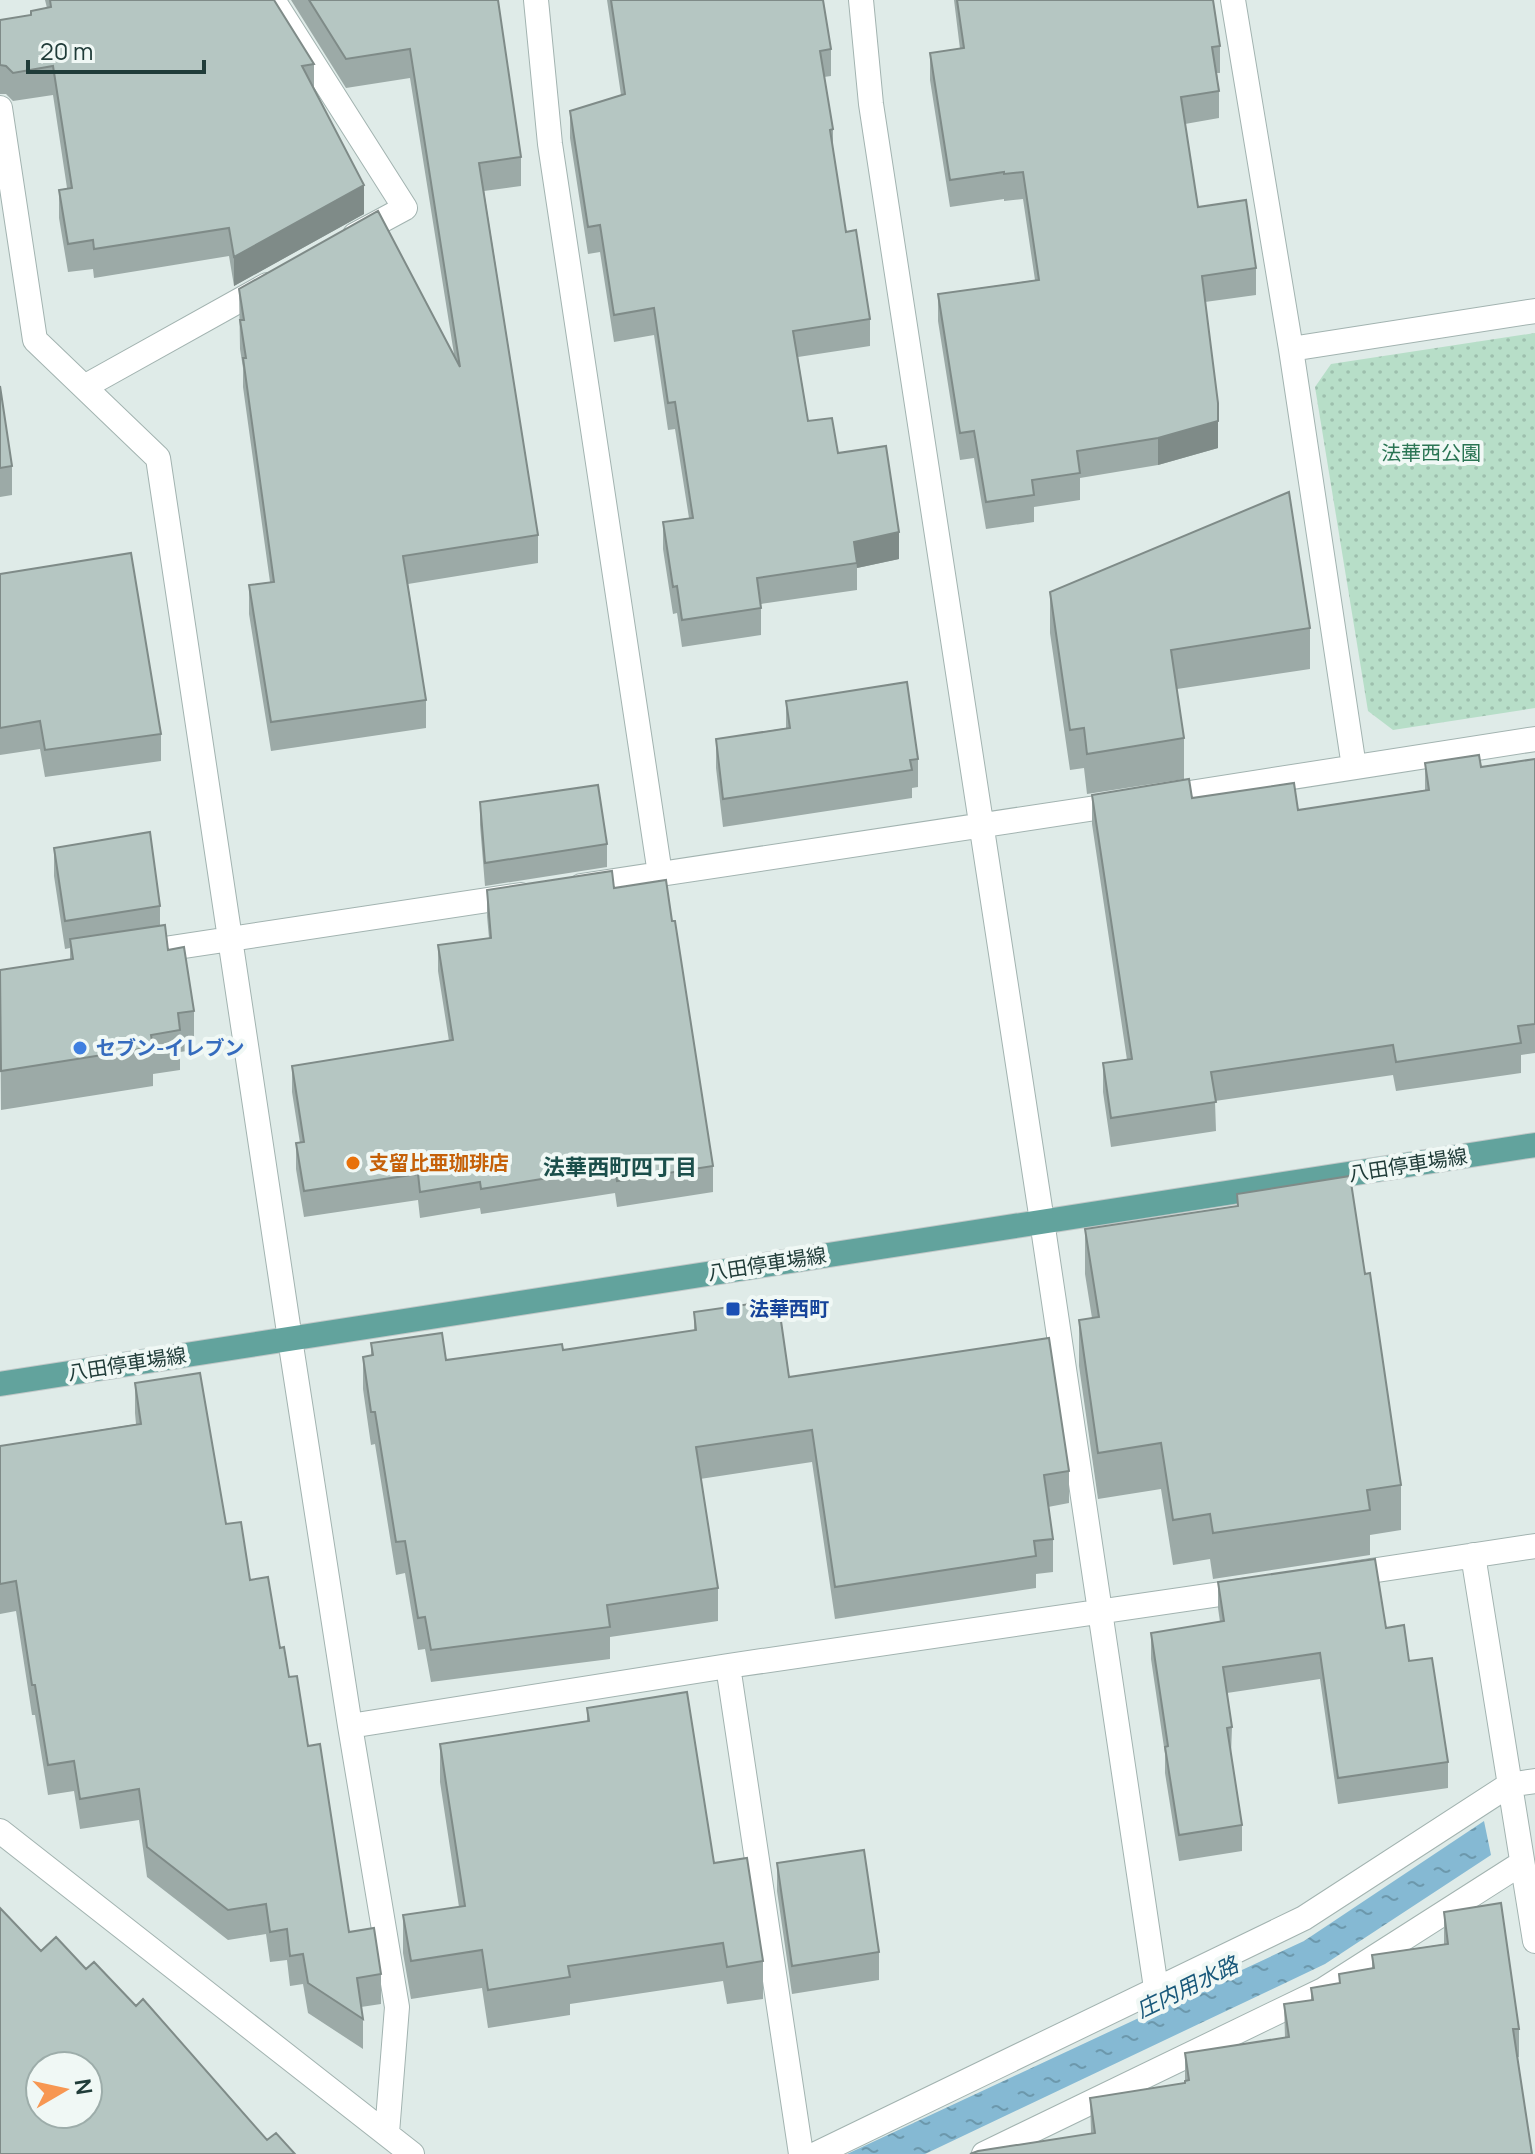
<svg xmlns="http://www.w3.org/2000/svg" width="1535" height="2154" viewBox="0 0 1535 2154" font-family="Manrope,'Noto Sans JP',sans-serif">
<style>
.green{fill:url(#green-dots)}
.water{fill:url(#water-ripples)}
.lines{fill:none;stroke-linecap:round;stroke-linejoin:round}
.minor-casing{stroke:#a2b3b0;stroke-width:26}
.major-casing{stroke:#c1c8c8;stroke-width:26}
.minor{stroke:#fff;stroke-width:24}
.major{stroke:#62a39d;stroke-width:24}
.wall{fill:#9caaa7}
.shaded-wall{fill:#7f8b88}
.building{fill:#b5c6c2;stroke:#7f8b88;stroke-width:2;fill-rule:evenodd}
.shop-dot{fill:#3f7fe0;stroke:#f0f8f5;stroke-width:3}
.food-dot{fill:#e8710a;stroke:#f0f8f5;stroke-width:3}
.transit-dot{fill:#1a4fb4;stroke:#f0f8f5;stroke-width:3}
.labels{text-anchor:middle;stroke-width:8;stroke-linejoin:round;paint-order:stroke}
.park-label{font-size:20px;fill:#297453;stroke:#f0f8f5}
.shop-label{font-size:20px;font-weight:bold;fill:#366cbe;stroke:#f0f8f5;text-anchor:start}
.food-label{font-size:20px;font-weight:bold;fill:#c56008;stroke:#f0f8f5;text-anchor:start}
.street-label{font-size:20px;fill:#203c39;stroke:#f0f8f5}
.transit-label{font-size:20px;font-weight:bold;fill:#164399;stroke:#f0f8f5;text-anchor:start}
.neighbourhood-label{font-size:22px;font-weight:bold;fill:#1b4f4b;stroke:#f0f8f5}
.water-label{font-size:22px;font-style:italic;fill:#18587a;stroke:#f0f8f5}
</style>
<defs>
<pattern id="green-dots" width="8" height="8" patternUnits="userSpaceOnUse" patternTransform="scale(2)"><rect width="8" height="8" fill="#b7dec8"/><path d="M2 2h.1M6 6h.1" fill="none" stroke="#9dbfad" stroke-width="1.8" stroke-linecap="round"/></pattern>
<pattern id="water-ripples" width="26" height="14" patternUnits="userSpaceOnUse" patternTransform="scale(2)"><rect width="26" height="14" fill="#85b9d3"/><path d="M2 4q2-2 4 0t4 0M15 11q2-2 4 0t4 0" fill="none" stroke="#6c98ac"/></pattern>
</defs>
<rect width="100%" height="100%" fill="#dfebe8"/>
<path class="green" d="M1535 333V708L1393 730 1368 711 1315 387 1331 364Z"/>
<path class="water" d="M1484 1821 1491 1855 1325 1964 925 2154H847L1304 1941Z"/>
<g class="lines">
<g class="minor-casing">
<path id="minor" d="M273 0 405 208 355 235
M536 0 550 144 660 874
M861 0 871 104 1042 1221 1156 1988
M1233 0 1291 349 1354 767
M0 108 35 340 158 458 290 1339 350 1726 397 2007 387 2133
M1291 349 1535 311
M84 387 267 285
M1158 798 1535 739
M581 886 1122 804
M138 953 521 895
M1473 1555 1535 1941
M1344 1575 1535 1546
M728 1666 801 2154
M350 1726 728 1666 1248 1590
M0 1831 412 2154
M816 2154 1304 1918 1509 1785 1535 1781
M984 2154 1323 1990 1522 1863"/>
</g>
<g class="major-casing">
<path id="major" d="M0 1384 1535 1145"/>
</g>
<use href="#minor" class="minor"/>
<use href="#major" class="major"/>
</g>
<path class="wall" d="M45 0H274L314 64V89L364 214 234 286 229 256 94 278 93 269 68 272 59 218V190L67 188 53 95 13 101 6 94H0V20L31 15 47 8Z
M291 0H498L521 157V186L484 191 538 535V563L408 584 426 700V728L271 751 249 614V585L270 582 243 387V368L240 349 239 289 454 354 410 78 346 88Z
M607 0H823L831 49V76L824 77 833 129V148L846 232 870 319V346L798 357 808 421 838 453 899 559 857 568V590L761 604V635L682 647 677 613 673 614 663 549V522L689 518 675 429 668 430 654 335 614 342 600 252 588 254 570 138V111L621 95Z
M954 0H1213L1220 46V73H1217L1219 91V118L1185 124 1198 207 1256 268V295L1205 302 1218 448 1158 465 1080 478V500L1034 507V522L986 529 974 458 960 460 938 321V294L1035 280 1023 199 1004 201V199L950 207 930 80V53L960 49Z
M0 386 12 466V495L0 497Z
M0 574 161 734V761L45 777 40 749 0 755Z
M1050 592 1310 628V669L1177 689 1184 738V779L1087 794 1084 768 1070 770 1050 633Z
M786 701 918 759V787L912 788V798L723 827 716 768V739L786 728Z
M1535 759V1053L1521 1055V1073L1396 1091 1393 1075 1215 1101 1216 1131 1111 1147 1103 1092V1063L1127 1060 1092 824V795L1192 798 1298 810 1425 790V763L1481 767Z
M480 802 607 844V867L485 886 480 825Z
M54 848 160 906V926L168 950 194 1011V1050L180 1052V1070L153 1074V1086L1 1110 0 970 70 959V948L65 949 54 876Z
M614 888 713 1166V1192L617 1207 615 1193 481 1214 480 1208 420 1218 418 1200 304 1217 296 1169V1143H300L292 1092V1066L449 1041 438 971V945L489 938 487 916V890Z
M1237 1194 1365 1274 1401 1485V1530L1370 1535V1555L1213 1579 1210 1559 1173 1565 1161 1489 1098 1499 1079 1366V1320L1092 1318 1085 1274V1229L1237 1206Z
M694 1312 789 1377 1069 1471V1503L1048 1507 1053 1539V1572L1036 1574V1588L835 1619 812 1462 700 1479 718 1588V1621L610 1637V1659L431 1682 425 1649 418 1650 405 1573 396 1575 375 1444 371 1445 363 1389V1357L371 1355V1343L446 1360 563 1350 694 1330Z
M135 1383 226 1524 280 1648 289 1677 308 1746 349 1932 381 1974V2004L361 2007 363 2019V2049L308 2013 303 1984 290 1986 287 1960 270 1962 266 1934 228 1940 147 1877 139 1820 80 1829 74 1791 48 1795 35 1715H32L16 1611 0 1614V1446L136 1424 135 1413Z
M1218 1582 1386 1628 1409 1661 1448 1762V1788L1338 1804 1320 1679 1227 1693 1232 1727 1231 1754 1242 1825V1851L1179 1861 1165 1773V1754L1151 1659V1633L1220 1622 1218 1608Z
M587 1708 714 1863 763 1961V1999L727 2004 723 1981 570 2004V2015L488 2028 482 1988 411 1999 403 1953V1915L459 1907 440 1782V1744L587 1722Z
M777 1863 879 1952V1980L792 1994 777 1891Z
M1444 1912 1519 2029V2057L1091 2133 1090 2098 1185 2083V2053L1285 2038 1284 2004 1311 2000V1988L1339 1983V1974L1372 1968V1955L1444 1944Z"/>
<path class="shaded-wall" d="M364 185V214L234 286V257Z
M1218 421V448L1158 465V438Z
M899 532V559L857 568 854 542Z"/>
<path class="building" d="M50 0H274L314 64 302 66 364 185 234 257 229 228 94 249 93 240 68 244 59 190 72 188 53 66 13 73 6 66 0 65V20L31 15V11L51 7Z
M309 0H498L521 157 479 163 538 535 403 556 426 700 271 722 249 585 274 582 243 358H246L240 320H244L239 289 378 211 460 367 410 49 346 59Z
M611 0H823L831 49 820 51 833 129 830 130 846 232 856 230 870 319 793 331 808 421 832 418 838 453 886 446 899 532 854 542 857 563 757 578 761 608 682 620 677 586 673 587 663 522 693 518 675 402 668 403 654 308 614 315 600 225 588 227 570 111 625 94Z
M957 0H1213L1220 46 1212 47 1219 91 1181 97 1198 207 1246 200 1256 268 1202 276 1218 403V421L1158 438 1077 451 1080 473 1032 480 1034 495 986 502 974 431 960 433 938 294 1039 280 1023 172 1004 174V172L950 180 930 53 964 48Z
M0 386 12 466 0 468Z
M1289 492 1310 628 1171 650 1184 738 1087 754 1084 728 1070 730 1050 592Z
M131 553 161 734 45 750 40 721 0 728V574Z
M907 682 918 759 910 760 912 770 723 799 716 739 790 728 786 701Z
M1479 755 1481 767 1535 759V1024L1518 1026 1521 1043 1396 1062 1393 1045 1211 1072 1216 1102 1111 1118 1103 1063 1132 1059 1092 795 1189 779 1192 798 1294 783 1298 810 1429 790 1425 763Z
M598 785 607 844 485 863 480 802Z
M150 832 160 906 65 921 54 848Z
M612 871 614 888 666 880 672 921H675L713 1166 617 1181 615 1167 481 1189 480 1182 420 1192 418 1174 304 1191 296 1143 304 1142 292 1066 453 1040 438 945 491 938 487 890Z
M165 925 168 950 184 947 194 1011 178 1013 180 1030 151 1035 153 1047 1 1071 0 970 73 959 70 939Z
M1350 1176 1365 1274 1370 1273 1401 1485 1367 1490 1370 1510 1213 1533 1210 1514 1173 1520 1161 1443 1098 1453 1079 1320 1099 1317 1085 1229 1238 1206 1237 1194Z
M778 1300 789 1377 1049 1338 1069 1471 1044 1475 1053 1539 1034 1541 1036 1556 835 1587 812 1430 696 1447 718 1588 607 1605 610 1627 431 1650 425 1617 418 1618 405 1541 396 1542 375 1412H371L363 1357 373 1355 371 1343 442 1333 446 1360 562 1344 563 1350 696 1330 694 1312Z
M200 1373 226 1524 241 1522 250 1580 268 1577 280 1648 284 1647 289 1677 297 1676 308 1746 320 1744 349 1932 374 1928 381 1974 357 1978 363 2019 308 1983 303 1954 290 1956 287 1929 270 1932 266 1904 228 1910 147 1847 139 1789 80 1799 74 1761 48 1765 35 1685H32L16 1581 0 1584V1446L141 1424 135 1383Z
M1375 1559 1386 1628 1404 1625 1409 1661 1432 1658 1448 1762 1338 1778 1320 1653 1223 1667 1232 1727 1227 1728 1242 1825 1179 1835 1165 1747 1168 1746 1151 1633 1224 1621 1218 1582Z
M687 1692 714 1863 747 1858 763 1961 727 1967 723 1943 568 1966 570 1977 488 1990 482 1950 411 1961 403 1915 465 1906 440 1744 589 1721 587 1708Z
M864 1850 879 1952 792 1966 777 1863Z
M1501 1903 1519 2029H1513L1532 2154H970L978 2151 1095 2133 1090 2098 1185 2083V2081L1189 2080 1185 2053 1289 2037 1284 2004 1313 2000 1311 1988 1340 1983 1339 1974 1374 1968 1372 1955 1448 1944 1444 1912Z
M0 1908 41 1951 56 1937 86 1969 94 1962 136 2006 143 1999 267 2140 276 2133 295 2154H0ZM40 2066H88V2114H40Z"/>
<circle class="shop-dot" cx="80" cy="1048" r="8"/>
<circle class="food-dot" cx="353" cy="1163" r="8"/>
<rect class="transit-dot" x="725" y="1301" width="16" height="16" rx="4"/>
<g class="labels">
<g class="park-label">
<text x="1431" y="460">法華西公園</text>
</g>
<g class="shop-label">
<text x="96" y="1055">セブン-イレブン</text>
</g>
<g class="food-label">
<text x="369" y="1170">支留比亜珈琲店</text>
</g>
<g class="street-label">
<text transform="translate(1408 1165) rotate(-9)" y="7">八田停車場線</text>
<text transform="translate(767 1264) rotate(-9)" y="7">八田停車場線</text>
<text transform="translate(127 1364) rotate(-9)" y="7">八田停車場線</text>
</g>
<g class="transit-label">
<text x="749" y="1316">法華西町</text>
</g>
<g class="neighbourhood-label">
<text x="620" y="1175">法華西町四丁目</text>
</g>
<g class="water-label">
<text transform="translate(1187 1987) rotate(-26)" y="8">庄内用水路</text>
</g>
</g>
<g transform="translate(64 2090) rotate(81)"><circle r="38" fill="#f0f8f5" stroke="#9dadaa" stroke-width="2"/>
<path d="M0-6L14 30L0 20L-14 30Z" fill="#f79752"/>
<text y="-12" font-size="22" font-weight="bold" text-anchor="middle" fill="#203c39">N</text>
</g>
<path d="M28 60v12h176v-12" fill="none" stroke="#203c39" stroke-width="4"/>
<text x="40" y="60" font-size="24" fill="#203c39" stroke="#f0f8f5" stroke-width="6" paint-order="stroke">20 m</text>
</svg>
